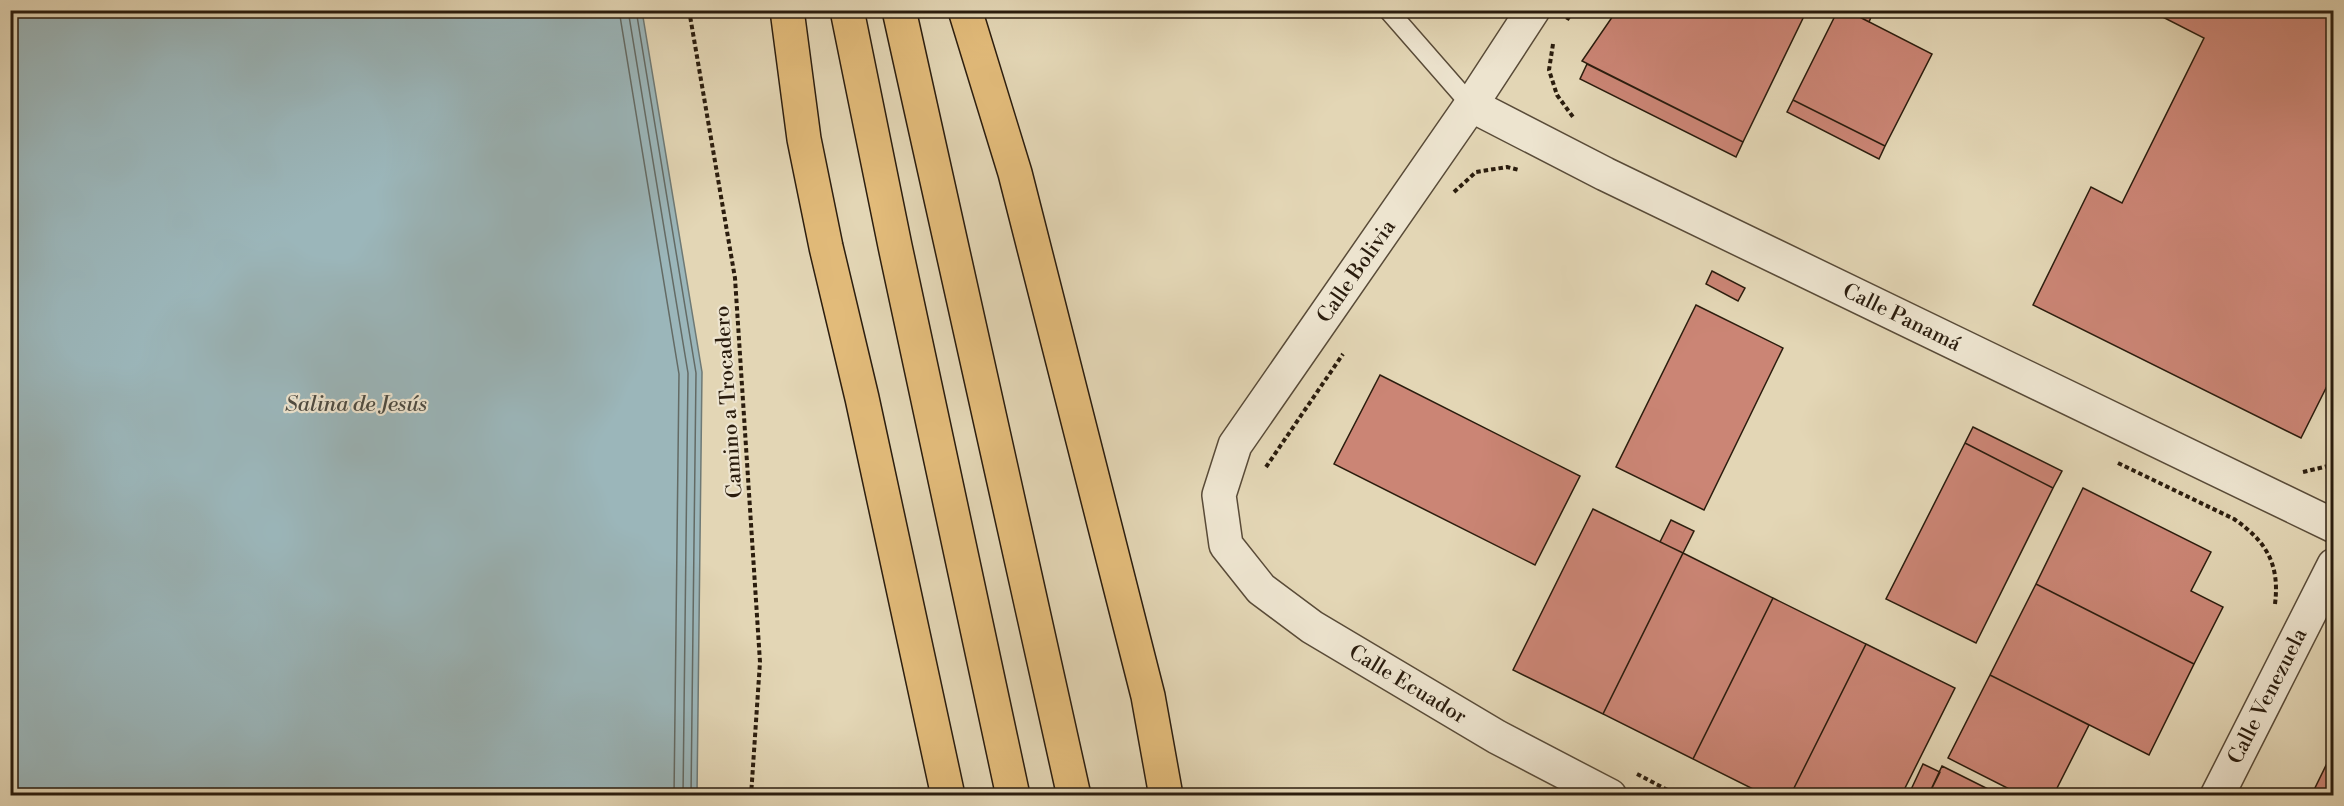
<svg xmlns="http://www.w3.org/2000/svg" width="2344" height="806" viewBox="0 0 2344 806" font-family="'Libre Bodoni',serif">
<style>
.water{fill:#9bb6ba;stroke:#6e7975;stroke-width:1.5}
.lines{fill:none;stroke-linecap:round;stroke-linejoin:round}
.shore{stroke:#636a64;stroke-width:1.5}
.building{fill:#cb8575;stroke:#2b1d0e;stroke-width:1.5}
.service-casing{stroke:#594b38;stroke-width:21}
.minor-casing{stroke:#594b38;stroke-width:36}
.motorway-casing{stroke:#2b1d0e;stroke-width:36}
.path{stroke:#2b1d0e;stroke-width:4;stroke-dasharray:4.5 3;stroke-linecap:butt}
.service{stroke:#ede4cf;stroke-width:18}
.minor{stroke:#ede4cf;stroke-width:33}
.motorway{stroke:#e2bb7a;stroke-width:33}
.labels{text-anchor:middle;stroke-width:4.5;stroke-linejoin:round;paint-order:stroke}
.street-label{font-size:21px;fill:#2b1d0e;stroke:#ede4cf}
.water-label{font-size:22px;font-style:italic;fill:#4d4b42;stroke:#ede4cf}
</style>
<rect width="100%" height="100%" fill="#e3d6b5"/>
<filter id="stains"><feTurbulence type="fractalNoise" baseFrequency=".00333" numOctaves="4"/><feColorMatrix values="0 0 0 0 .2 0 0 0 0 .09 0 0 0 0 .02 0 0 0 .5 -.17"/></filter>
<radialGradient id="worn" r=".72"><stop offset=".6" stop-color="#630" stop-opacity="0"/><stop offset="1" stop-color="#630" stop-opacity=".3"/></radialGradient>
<path class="water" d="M10 11H642L702 372 697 795H11Z"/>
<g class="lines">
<path class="shore" d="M619 10 679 374 674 796
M628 10 688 373 683 796
M636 10 696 373 691 796"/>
</g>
<path class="building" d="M1617 10H1807L1743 142 1582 61Z
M1838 10H1846L1932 54 1885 146 1793 100Z
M1846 10H1874L1869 22Z
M2149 10H2334V372L2301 438 2033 305 2091 187 2122 203 2204 38Z
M1587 64 1743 142 1736 157 1580 79Z
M1793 100 1885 146 1879 159 1787 112Z
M1712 271 1745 288 1738 301 1706 284Z
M1696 305 1783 348 1704 510 1616 467Z
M1380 375 1580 476 1535 565 1334 464Z
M1973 427 2062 471 2053 488 1965 443Z
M1965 443 2053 488 1976 643 1886 599Z
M2083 488 2211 552 2191 591 2223 607 2194 664 2036 584Z
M1593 509 1683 553 1603 714 1513 670Z
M1671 520 1694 531 1683 553 1660 542Z
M1683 553 1773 598 1693 759 1603 714Z
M2036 584 2194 664 2149 755 1990 675Z
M1773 598 1866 644 1790 796H1767L1693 759Z
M1866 644 1955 688 1901 796H1790Z
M1990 675 2089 725 2053 796H2023L1948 758Z
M2334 749V796H2311Z
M1923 764 1940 772 1928 796H1908Z
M1942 766 2002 796H1928Z"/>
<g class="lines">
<g class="service-casing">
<path id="service" d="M1388 10 1471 105"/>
</g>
<g class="minor-casing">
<path id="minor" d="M1533 10 1471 105 1235 445 1219 495 1226 545 1261 589 1312 627 1497 737 1610 796
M1471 105 1605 174 2334 526
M2217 796 2334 565"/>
</g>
<g class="motorway-casing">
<path id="motorway" d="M787 10 804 139 826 247 862 398 948 796
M847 10 895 246 1013 796
M899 10 1074 796
M965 10 1015 173 1148 696 1166 796"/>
</g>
<path class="path" d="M689 10 735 278 760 662 751 796
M1567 20 1573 10
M1553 44 1549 70 1557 95 1573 117
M1454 192 1476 172 1507 167 1519 170
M2118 463 2234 519C2266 541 2280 564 2275 604
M1266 467 1343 354
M2303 472 2328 466 2334 461
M1637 774 1679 796"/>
<use href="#service" class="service"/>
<use href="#minor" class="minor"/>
<use href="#motorway" class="motorway"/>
</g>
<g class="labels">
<g class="street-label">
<text transform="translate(1356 271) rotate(-55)" y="7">Calle Bolivia</text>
<text transform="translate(1902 317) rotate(26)" y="7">Calle Panamá</text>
<text transform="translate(728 402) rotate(-94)" y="7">Camino a Trocadero</text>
<text transform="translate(1408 684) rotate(31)" y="7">Calle Ecuador</text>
<text transform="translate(2267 696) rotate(-63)" y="7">Calle Venezuela</text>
</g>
<g class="water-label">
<text x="356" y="411">Salina de Jesús</text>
</g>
</g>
<rect width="2344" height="806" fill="none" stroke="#e3d6b5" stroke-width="36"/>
<rect x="12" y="12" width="2320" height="782" fill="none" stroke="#2b1d0e" stroke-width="3"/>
<rect x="18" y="18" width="2308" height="770" fill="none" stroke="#2b1d0e" stroke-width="1.5"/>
<rect width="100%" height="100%" filter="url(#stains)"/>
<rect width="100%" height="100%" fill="url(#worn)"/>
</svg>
